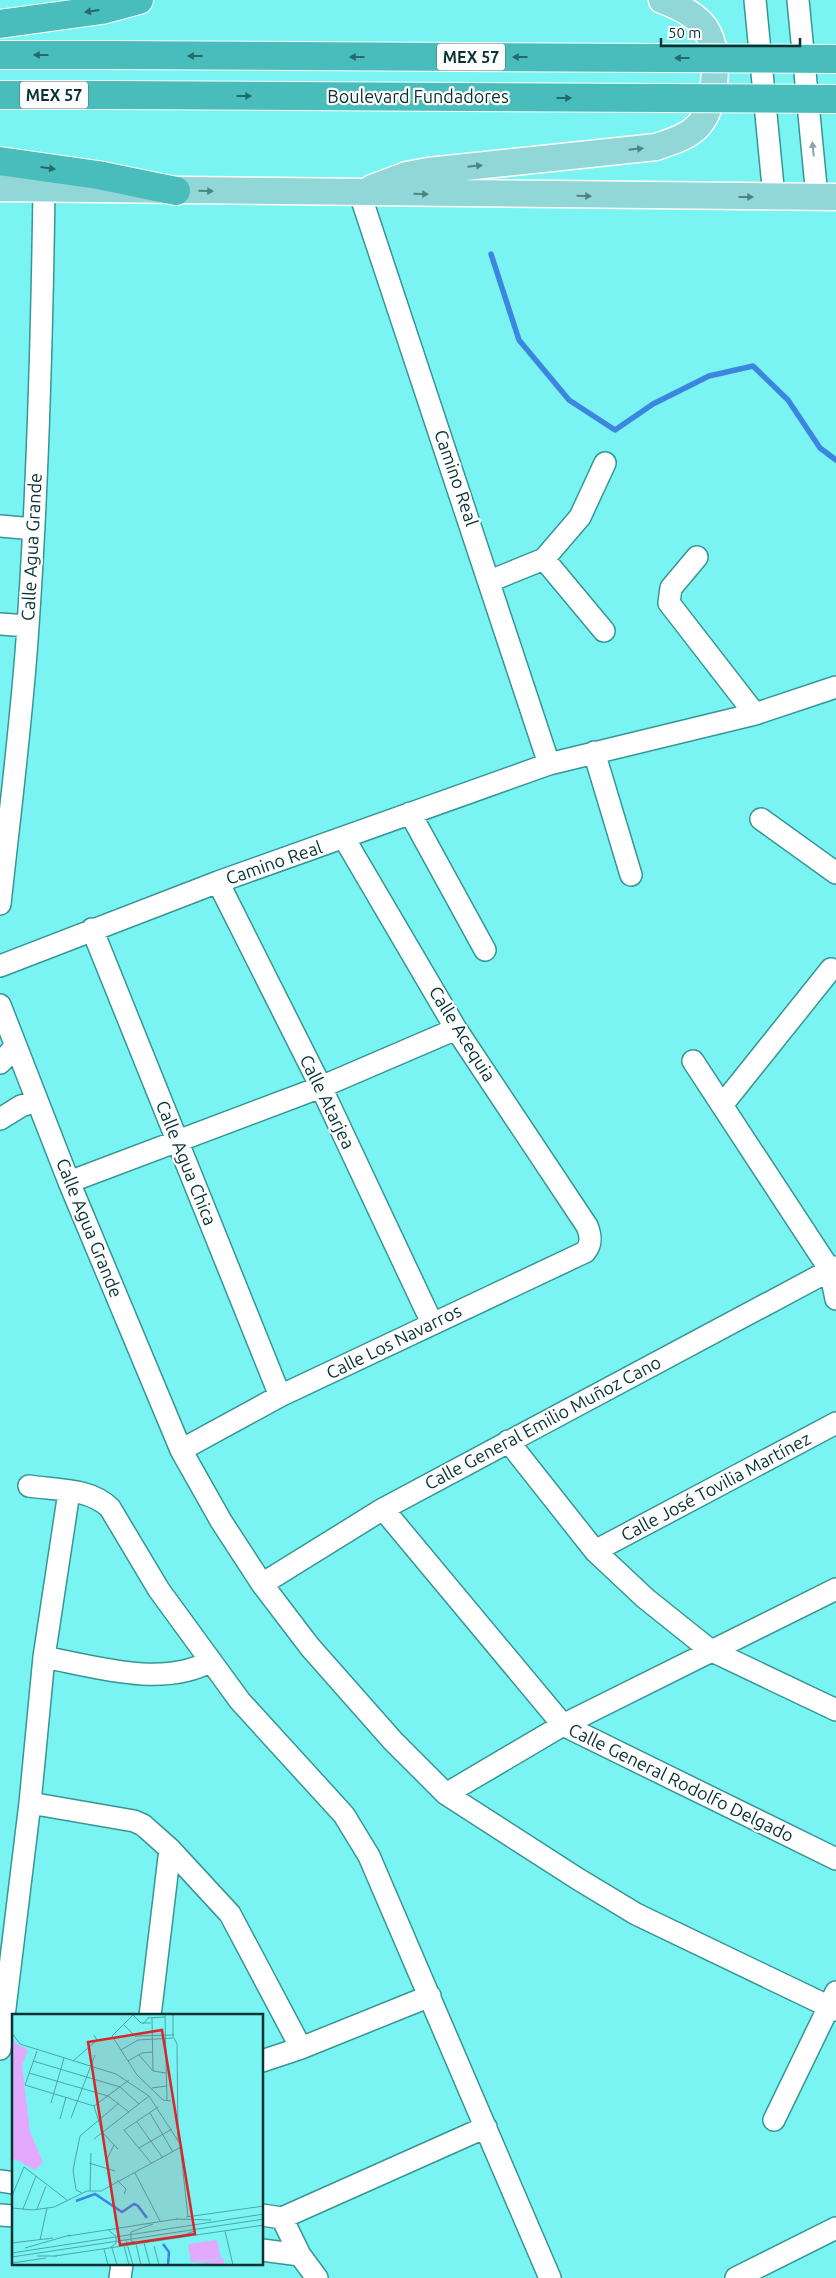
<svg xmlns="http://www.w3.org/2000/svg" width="836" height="2278" viewBox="0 0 836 2278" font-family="Ubuntu,sans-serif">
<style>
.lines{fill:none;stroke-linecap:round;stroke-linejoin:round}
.stream{stroke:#3d86df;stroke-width:5.5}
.minor-casing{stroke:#369695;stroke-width:24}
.major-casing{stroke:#fff;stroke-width:29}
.highway-casing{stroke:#fff;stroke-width:30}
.minor{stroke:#fff;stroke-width:21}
.major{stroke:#92d7d7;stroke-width:26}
.highway{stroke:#49bdbc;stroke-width:28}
.highway-bridge-casing{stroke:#fff;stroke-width:30;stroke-linecap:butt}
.highway-bridge{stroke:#49bdbc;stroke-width:28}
.oneway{fill:#236a69}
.oneway2{fill:#4e8484}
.oneway3{fill:#90a3a3}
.labels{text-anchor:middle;stroke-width:4.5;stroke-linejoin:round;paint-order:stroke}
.shield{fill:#fefefe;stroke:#526f6f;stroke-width:1}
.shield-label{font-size:16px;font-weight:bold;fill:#093232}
.street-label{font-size:18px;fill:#093232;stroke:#fefefe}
.inset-river{fill:none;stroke:#3d86df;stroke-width:2.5}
.inset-road{fill:none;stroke:#4da6a6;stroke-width:1}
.view{fill:#d62828;fill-opacity:0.15;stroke:#d62828;stroke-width:2.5}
.inset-edge{fill:none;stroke:#093232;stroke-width:2.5}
</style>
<rect width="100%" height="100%" fill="#7af4f3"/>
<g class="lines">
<path class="stream" d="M491 254 519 340 569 400 615 430 653 404 709 376 753 366 788 400 820 448 836 460"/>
<g class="minor-casing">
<path id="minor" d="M755 0 774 197
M798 0 817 197
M360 194 549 764
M0 526 34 529
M697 557 671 588 669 603 755 714
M544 559 604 631
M490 581 544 559 580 517 605 463
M0 624 28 626
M594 752 631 875
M410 813 485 950
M761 819 836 873
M218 882 321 1087 432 1323
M0 904C10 811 22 719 28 626 38 481 42 334 44 189
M92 929 280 1396
M0 966 218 882 549 764 755 714 836 687
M0 1005 69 1182 181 1450 221 1521 262 1584 310 1647 393 1741 446 1794 578 1879 636 1914 836 2010
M693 1061 830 1270 836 1299
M0 1063 16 1046
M723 1104 831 969
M0 1119 21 1106 37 1101
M69 1182 321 1087 456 1029
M508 1441 595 1551 645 1598 710 1650 836 1710
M181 1450 280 1396 585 1252C592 1244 591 1236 587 1226L456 1029 344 838
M29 1486C56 1490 90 1488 110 1508L159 1590 240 1701 344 1815 369 1856 550 2278
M383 1509 563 1725 836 1859
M595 1551 836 1423
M262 1584 383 1509 836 1267
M44 1657C96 1667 163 1688 211 1661
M446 1794 563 1725 836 1589
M30 1803 134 1821 143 1825 170 1849 230 1914 301 2048
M150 2016 170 1849
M0 2049 30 1803 44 1657 69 1492
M262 2061 301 2048 430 1996
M774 2120 836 1992
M0 2181 14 2183
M0 2215 14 2216
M262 2215 282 2218 486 2127
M282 2218 300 2255 317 2278
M262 2250 300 2255
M120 2278 122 2264
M736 2278 836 2228"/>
</g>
<g class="major-casing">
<path id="major" d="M0 188 836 197
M372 188 407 175 428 171 656 147C670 142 686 138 697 127 716 108 720 57 708 33 700 16 678 6 662 0"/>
</g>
<g class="highway-casing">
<path id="highway" d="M0 24 102 10 139 0
M0 55H107
M0 95H108
M0 161 98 175 176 191"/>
</g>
<use href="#minor" class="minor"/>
<use href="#major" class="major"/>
<use href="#highway" class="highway"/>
<g class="highway-bridge-casing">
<path id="highway-bridge" d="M107 55 836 59
M108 95 836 99"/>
</g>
<use href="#highway-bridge" class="highway-bridge"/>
</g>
<defs><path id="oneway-solid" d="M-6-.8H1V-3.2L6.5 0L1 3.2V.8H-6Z" transform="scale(1.25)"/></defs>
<g class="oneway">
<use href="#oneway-solid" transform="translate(92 11) rotate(172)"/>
<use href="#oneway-solid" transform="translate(41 55) rotate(-180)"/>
<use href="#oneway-solid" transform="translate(195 56) rotate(-180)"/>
<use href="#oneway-solid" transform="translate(357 57) rotate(-180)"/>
<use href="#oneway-solid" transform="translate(520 57) rotate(-180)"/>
<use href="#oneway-solid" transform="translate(682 58) rotate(-180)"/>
<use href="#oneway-solid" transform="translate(244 96)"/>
<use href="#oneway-solid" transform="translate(564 98)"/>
<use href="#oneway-solid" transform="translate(48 168) rotate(8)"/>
</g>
<g class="oneway2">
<use href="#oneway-solid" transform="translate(636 149) rotate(-6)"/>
<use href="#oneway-solid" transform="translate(475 166) rotate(-6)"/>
<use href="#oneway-solid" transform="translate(206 191) rotate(1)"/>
<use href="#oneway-solid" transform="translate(421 194) rotate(1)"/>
<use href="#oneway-solid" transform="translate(584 196) rotate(1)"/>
<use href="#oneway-solid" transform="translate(746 197)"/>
</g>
<use class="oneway3" href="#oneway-solid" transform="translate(813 149) rotate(-96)"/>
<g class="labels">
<g class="shield">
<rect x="437" y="43.5" width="68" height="27" rx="4"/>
<rect x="20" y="81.5" width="68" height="27" rx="4"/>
</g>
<g class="shield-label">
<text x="471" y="63">MEX 57</text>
<text x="54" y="101">MEX 57</text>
</g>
<g class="street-label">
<text x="418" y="103">Boulevard Fundadores</text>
<text transform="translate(456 478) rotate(71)" y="6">Camino Real</text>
<text transform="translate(32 547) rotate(-87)" y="6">Calle Agua Grande</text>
<text transform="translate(274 863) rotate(-19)" y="6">Camino Real</text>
<text transform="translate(462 1034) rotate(58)" y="6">Calle Acequia</text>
<text transform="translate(327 1102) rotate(64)" y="6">Calle Atarjea</text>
<text transform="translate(186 1163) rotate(68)" y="6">Calle Agua Chica</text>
<text transform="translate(89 1228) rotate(68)" y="6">Calle Agua Grande</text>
<text transform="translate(394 1342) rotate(-26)" y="6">Calle Los Navarros</text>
<text transform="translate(543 1423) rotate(-28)" y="6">Calle General Emilio Muñoz Cano</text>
<text transform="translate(716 1487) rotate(-28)" y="6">Calle José Tovilia Martínez</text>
<text transform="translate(681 1783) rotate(26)" y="6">Calle General Rodolfo Delgado</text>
</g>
</g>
<g transform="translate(12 2014)">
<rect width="251" height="251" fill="#7af4f3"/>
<path d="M0 21 3 29 16 36 10 52 18 118 31 148 23 156 3 145 0 147Z" fill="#e2a9fd"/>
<path d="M205 226 209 244 179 248 176 230ZM211 244 213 251 182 249Z" fill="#e2a9fd"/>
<path class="inset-river" d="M64 187 83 180 110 198 122 190 126 192 135 204M151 230 157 238 156 251"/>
<path class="inset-road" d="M153 1 155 87M140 4 141 57M139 9H129L121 1 100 22 125 61 151 86 159 87M111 10 124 23M131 10 136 4 153 3M0 19 8 30 104 60 137 82 168 130 176 203M124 22 162 21M162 24 165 30 166 126M109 36 126 26 161 24V1M25 37 13 71 82 92M127 41 141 57 154 59M21 47 108 73 127 90M61 47 85 26 82 21M116 47 130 39 140 38M17 59 96 82 117 98M140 74 155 72M39 89 52 44M82 92 90 118 106 135M82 92 117 66M138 99 161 138M59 104 83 41M48 105 54 83M125 108 151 144M82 125 137 82M127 134 160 115M95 145 102 131M77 149 103 157M140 150 112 116 146 93M123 159 148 207M105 166 114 175 112 180M78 177 79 139M70 179 64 176 61 156 68 122 107 89M0 182 12 153 55 186M0 194 21 196 42 193 75 177H89L169 133M11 195 24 162M25 195 34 172M174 203 252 192M164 205 199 206M96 216 104 222V229L98 234M213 217 221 251M56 222 165 205M166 224 182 217M28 226 35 194M114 226 121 251M0 229 41 224M126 229 119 227V218L141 210M132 229 138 251M124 230 129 251M112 232 117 251M142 232 147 251M13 234 58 221M100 234 105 251M92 235 96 251M0 239 252 200M25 242H45M43 242 252 211M0 243 252 205M0 249 34 244"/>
<path class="view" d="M150 16 183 220 108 231 76 28Z"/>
<rect width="251" height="251" class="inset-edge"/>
</g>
<path d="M661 38v8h139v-8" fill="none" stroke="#093232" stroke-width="2.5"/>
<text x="668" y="38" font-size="15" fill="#093232" stroke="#fefefe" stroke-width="4" paint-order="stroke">50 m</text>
</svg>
